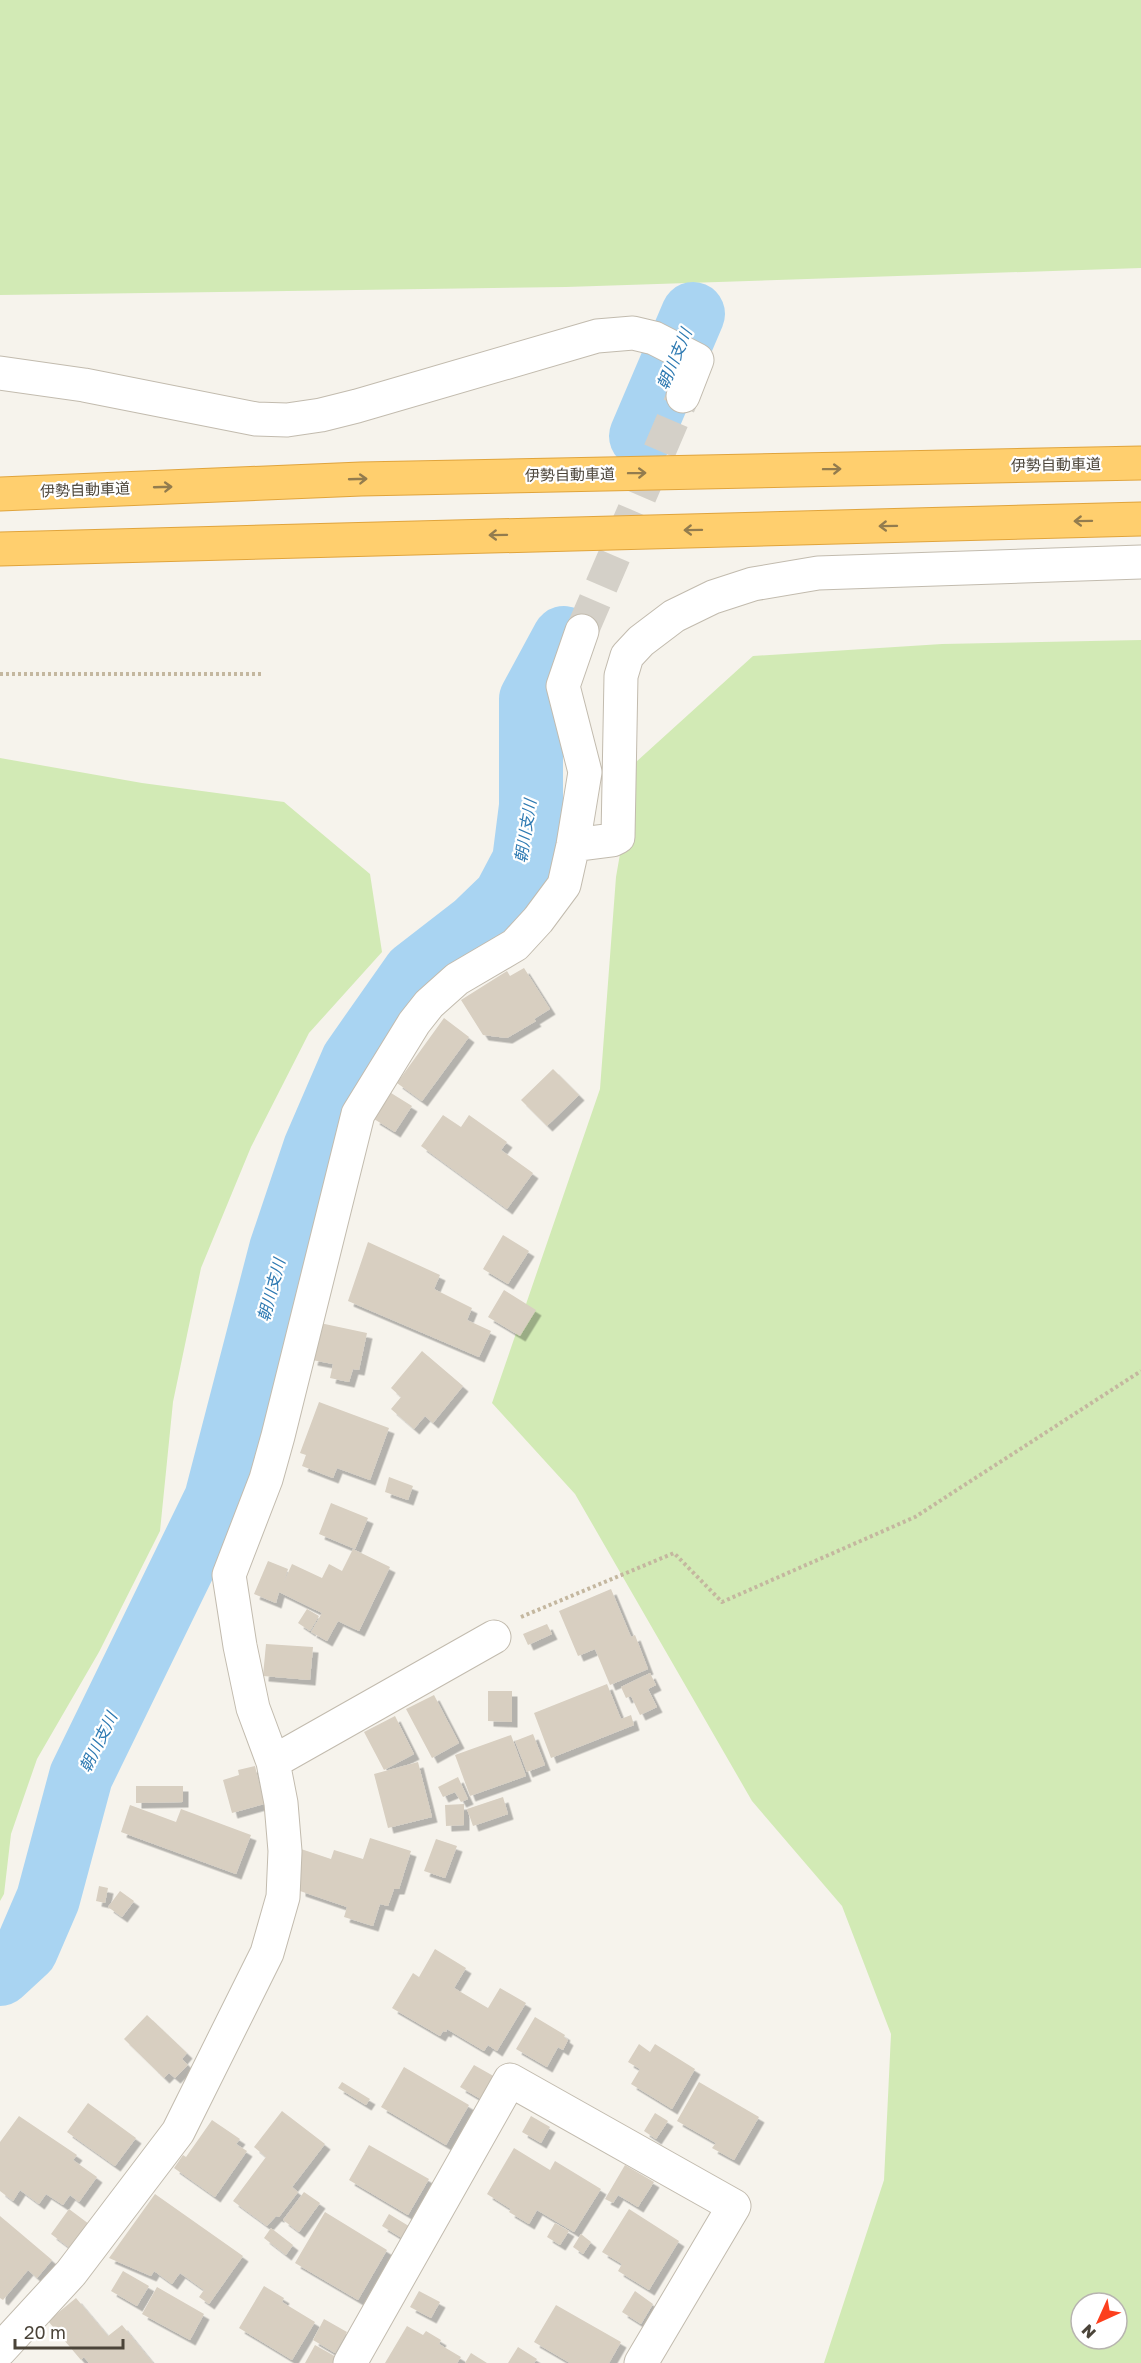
<svg xmlns="http://www.w3.org/2000/svg" width="1141" height="2363" viewBox="0 0 1141 2363" font-family="'Golos Text','Noto Sans JP',sans-serif">
<style>
.green{fill:#d2eab5;fill-rule:evenodd}
.lines{fill:none;stroke-linecap:round;stroke-linejoin:round}
.river{stroke:#a9d4f2;stroke-width:64}
.building{fill:#d8cfc1;filter:url(#shadow)}
.street-tunnel{stroke:#d4d0c8;stroke-width:33;stroke-dasharray:33 16;stroke-linecap:butt}
.street-casing{stroke:#c2bbae;stroke-width:35}
.highway-casing{stroke:#e0a43c;stroke-width:35}
.path{stroke:#c4b79f;stroke-width:4;stroke-dasharray:3 3;stroke-linecap:butt}
.street{stroke:#fff;stroke-width:33}
.highway{stroke:#ffcf6e;stroke-width:33}
.oneway{stroke:#937c4e}
.labels{text-anchor:middle;stroke-width:4.5;stroke-linejoin:round;paint-order:stroke}
.street-label{font-size:15px;fill:#4b4439;stroke:#fff}
.water-label{font-size:16px;font-style:italic;fill:#2e7ab2;stroke:#fff}
</style>
<defs>
<filter id="shadow"><feDropShadow dx="5.5" dy="5.5" stdDeviation="0" flood-color="#0004"/></filter>
</defs>
<rect width="100%" height="100%" fill="#f6f3ec"/>
<path class="green" d="M0 0H1141V268L566 287 0 295Z
M1141 640V2363H824L884 2180 891 2034 842 1906 752 1801 575 1494 492 1403 600 1089 616 877 636 762 753 656 942 644ZM1081 2303H1117V2339H1081Z
M0 758 142 783 284 802 370 874 382 952 309 1033 251 1147 201 1268 173 1402 160 1531 99 1652 37 1759 11 1834 4 1894 0 1901Z"/>
<g class="lines">
<path class="river" d="M641 436 693 314
M0 1974 26 1950 48 1899 81 1776 216 1499 281 1249 315 1148 353 1060 414 973 476 925 505 897 524 861 531 806V699L564 638"/>
</g>
<path class="building" d="M524 968 550 1009 534 1019 536 1021 507 1038 483 1035 461 1000 507 971 510 976Z
M444 1018 469 1037 422 1101 397 1083Z
M553 1069 579 1095 547 1126 521 1100Z
M391 1093 412 1106 395 1132 374 1119Z
M443 1115 461 1127 469 1115 507 1142 501 1150 533 1173 507 1209 421 1146Z
M503 1235 529 1251 508 1284 483 1269Z
M368 1242 440 1275 434 1289 472 1308 467 1320 491 1331 479 1357 348 1301Z
M504 1290 536 1310 520 1336 488 1317Z
M320 1323 367 1333 359 1370 353 1369 349 1382 330 1378 333 1364 312 1360Z
M422 1351 463 1386 433 1423 425 1416 414 1429 391 1409 401 1397 391 1388Z
M319 1402 389 1428 370 1480 337 1468 333 1478 302 1466 306 1455 300 1453Z
M389 1477 413 1486 408 1500 385 1492Z
M331 1503 368 1518 355 1549 319 1534Z
M353 1549 390 1567 359 1631 338 1621 327 1641 311 1632 322 1613 279 1592 276 1603 254 1594 268 1561 288 1569 284 1582 292 1564 322 1578 329 1564 342 1571Z
M611 1589 631 1637 635 1635 648 1669 610 1685 595 1649 578 1656 559 1611Z
M307 1609 319 1616 310 1631 298 1623Z
M547 1624 552 1634 528 1645 523 1634Z
M266 1644 313 1647 310 1680 263 1676Z
M650 1673 656 1685 648 1689 657 1707 640 1715 631 1696 626 1698 621 1687Z
M607 1684 621 1719 631 1715 634 1725 551 1758 534 1713Z
M488 1691H512V1722L488 1721Z
M434 1695 459 1743 432 1758 406 1709Z
M395 1716 414 1754 384 1770 364 1732Z
M533 1734 545 1765 527 1772 515 1741Z
M511 1735 526 1776 470 1796 455 1755Z
M418 1762 432 1817 388 1828 374 1774Z
M255 1766 264 1804 232 1813 223 1780 239 1775 238 1770Z
M458 1777 468 1799 461 1802 455 1792 443 1797 438 1787Z
M136 1786H183V1802L136 1803Z
M503 1797 508 1814 473 1826 467 1809Z
M464 1804V1825L446 1826 445 1805Z
M130 1805 176 1822 181 1809 251 1835 236 1874 121 1832Z
M370 1838 411 1851 399 1889H394L388 1906 380 1904 373 1926 344 1917 347 1907 300 1891 301 1849 331 1859 334 1850 363 1859Z
M436 1839 457 1846 445 1878 424 1871Z
M99 1886 108 1888 105 1903 96 1901Z
M120 1891 134 1901 122 1917 108 1907Z
M435 1949 466 1968 454 1988 488 2008 500 1988 526 2003 497 2051 488 2045 484 2051 447 2029 446 2032 443 2031 440 2036 392 2008 413 1973 419 1977Z
M147 2015 187 2053 182 2059 188 2065 175 2078 169 2073 164 2078 124 2039Z
M535 2017 565 2035 564 2037 568 2040 563 2050 558 2047 547 2067 516 2049Z
M639 2044 650 2052 655 2044 695 2069 672 2109 631 2084 640 2069 628 2062Z
M474 2065 497 2078 484 2101 460 2087Z
M404 2067 469 2105 446 2145 381 2107Z
M342 2082 370 2099 366 2105 338 2088Z
M699 2082 759 2117 734 2160 712 2148 716 2143 677 2121Z
M88 2103 136 2138 115 2166 67 2132Z
M282 2111 325 2144 292 2187 298 2192 279 2217 276 2216 267 2226 233 2201 266 2157 254 2147Z
M655 2113 668 2121 656 2139 644 2131Z
M19 2116 77 2155 73 2160 97 2177 79 2202 70 2195 63 2205 46 2194 39 2204 20 2190 13 2201 0 2191V2142Z
M531 2116 550 2127 541 2143 522 2132Z
M212 2120 240 2139 236 2144 247 2151 215 2197 174 2168 183 2155 186 2157Z
M369 2145 429 2179 408 2215 349 2180Z
M514 2148 550 2170 555 2161 601 2189 574 2232 537 2210 529 2224 509 2212 511 2209 487 2194Z
M625 2165 654 2182 638 2207 618 2195 613 2203 605 2199Z
M304 2192 320 2203 299 2232 283 2220Z
M155 2194 243 2256 209 2304 199 2297 204 2290 180 2273 172 2284 154 2271 151 2276 109 2258Z
M69 2209 89 2224 71 2249 51 2234Z
M629 2209 679 2241 649 2290 618 2271 622 2264 602 2252Z
M325 2212 387 2250 358 2300 295 2263Z
M389 2214 412 2228 405 2240 382 2226Z
M0 2216 52 2260 37 2278 28 2270 3 2300 0 2298Z
M555 2223 569 2231 560 2245 547 2237Z
M271 2228 293 2245 286 2255 264 2238Z
M581 2234 591 2242 583 2254 573 2247Z
M123 2271 149 2286 137 2306 111 2291Z
M264 2286 284 2298 282 2302 315 2322 292 2360 239 2328Z
M157 2287 204 2314 190 2340 142 2314Z
M419 2291 440 2302 431 2318 410 2307Z
M635 2291 653 2304 641 2324 622 2312Z
M76 2298 108 2336 122 2325 153 2363H89L84 2357 81 2360 48 2321Z
M556 2305 621 2342 609 2363H570L534 2342Z
M324 2319 347 2332 335 2353 313 2340Z
M407 2326 423 2335 426 2331 441 2340 439 2344 461 2357 457 2363H385Z
M315 2345 338 2358 335 2363H305Z
M518 2347 537 2359 534 2363H508Z
M471 2353 487 2363H465Z"/>
<g class="lines">
<path class="street-tunnel" d="M582 631 683 396"/>
<g class="street-casing">
<path id="street" d="M0 373 84 385 256 419 287 420 321 415 357 406 597 336 633 333 654 338 697 360 683 396
M573 845 612 840 618 837 621 676 627 656 641 641 674 616 713 597 753 584 818 573 1141 562
M273 1762 494 1637
M0 2350 71 2273 178 2132 267 1953 283 1897 285 1851 281 1803 273 1762 253 1708 240 1646 229 1575 266 1479 278 1436 358 1114 414 1023 429 1004 457 979 515 945 538 920 564 885 573 845 585 772 563 686 582 631
M350 2363 510 2080 734 2206 641 2363"/>
</g>
<g class="highway-casing">
<path id="highway" d="M0 494 361 479 1141 463
M0 549 1141 519"/>
</g>
<path class="path" d="M0 674H262
M521 1617 674 1553 722 1602 915 1517 1141 1371"/>
<use href="#street" class="street"/>
<use href="#highway" class="highway"/>
</g>
<defs><path id="oneway-shaft" d="M-6 0H5M1.5-3L5.5 0L1.5 3" fill="none" stroke-width="1.6" stroke-linecap="round" stroke-linejoin="round" transform="scale(1.5)"/></defs>
<g class="oneway">
<use href="#oneway-shaft" transform="translate(832 469) rotate(-1)"/>
<use href="#oneway-shaft" transform="translate(637 473) rotate(-1)"/>
<use href="#oneway-shaft" transform="translate(358 479) rotate(-2)"/>
<use href="#oneway-shaft" transform="translate(163 487) rotate(-2)"/>
<use href="#oneway-shaft" transform="translate(1083 521) rotate(179)"/>
<use href="#oneway-shaft" transform="translate(888 526) rotate(179)"/>
<use href="#oneway-shaft" transform="translate(693 530) rotate(179)"/>
<use href="#oneway-shaft" transform="translate(498 535) rotate(179)"/>
</g>
<g class="labels">
<g class="street-label">
<text transform="translate(1056 465) rotate(-1)" y="5">伊勢自動車道</text>
<text transform="translate(570 475) rotate(-1)" y="5">伊勢自動車道</text>
<text transform="translate(85 490) rotate(-2)" y="5">伊勢自動車道</text>
</g>
<g class="water-label">
<text transform="translate(674 359) rotate(-67)" y="6">朝川支川</text>
<text transform="translate(525 831) rotate(-81)" y="6">朝川支川</text>
<text transform="translate(271 1290) rotate(-75)" y="6">朝川支川</text>
<text transform="translate(98 1742) rotate(-64)" y="6">朝川支川</text>
</g>
</g>
<g transform="translate(1099 2321) rotate(225)"><circle r="28" fill="#ffffff" stroke="#b7b4b0" stroke-width="1.5"/>
<path d="M0-4.5L10 22L0 15L-10 22Z" fill="#fc3f1d"/>
<text y="-9" font-size="16" font-weight="bold" text-anchor="middle" fill="#4b4439">N</text>
</g>
<path d="M15 2339v9h108v-9" fill="none" stroke="#4b4439" stroke-width="3"/>
<text x="24" y="2339" font-size="18" fill="#4b4439" stroke="#ffffff" stroke-width="4.5" paint-order="stroke">20 m</text>
</svg>
